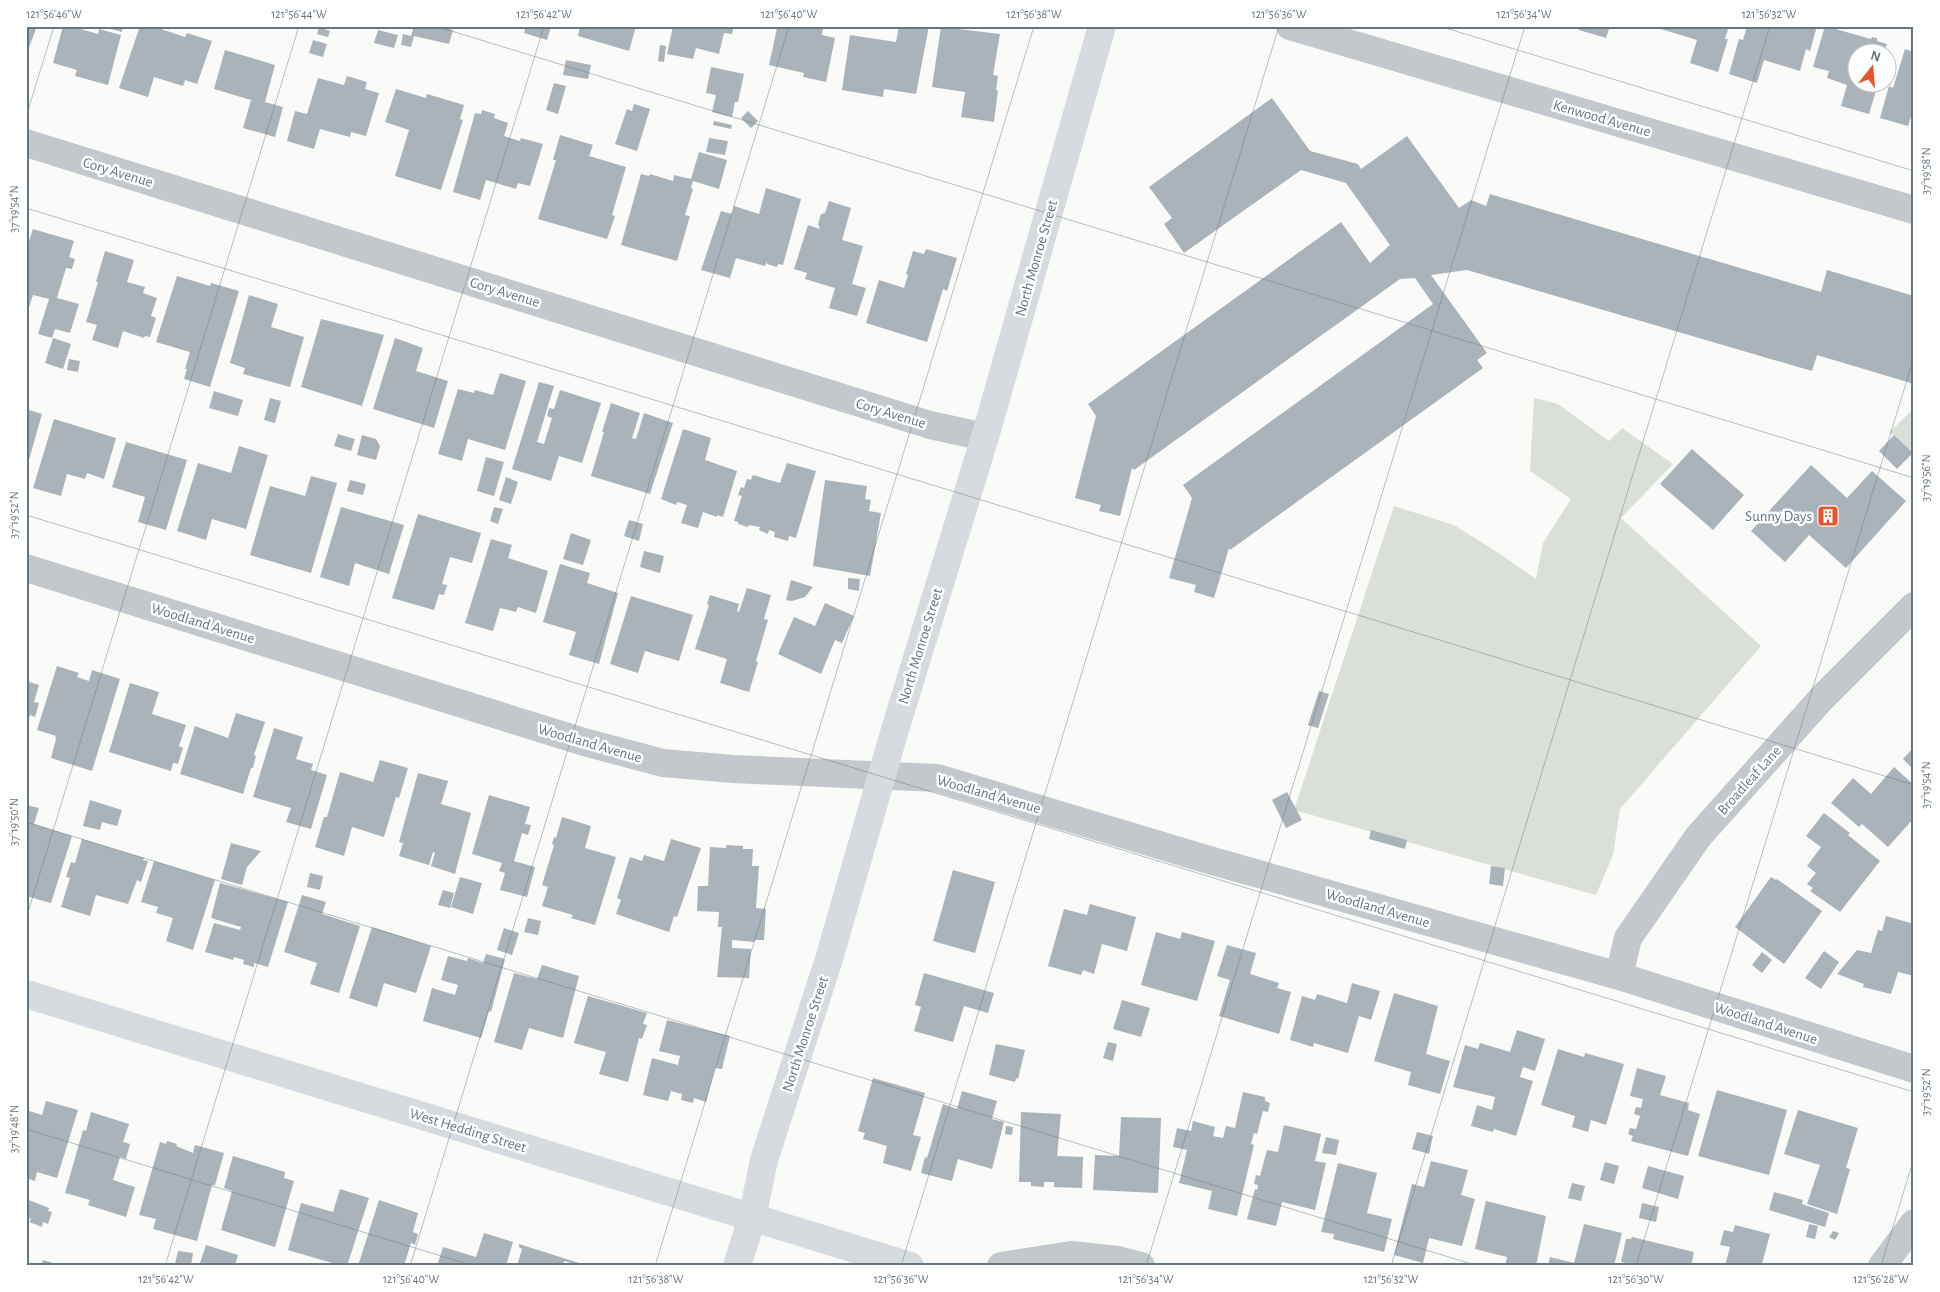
<svg xmlns="http://www.w3.org/2000/svg" width="1940" height="1292" viewBox="0 0 1940 1292" font-family="'Alegreya Sans',sans-serif">
<style>
.green{fill:#dadfd7}
.building{fill:#aab3b9}
.lines{fill:none;stroke-linecap:round;stroke-linejoin:round}
.minor{stroke:#c3c8cc;stroke-width:28}
.major{stroke:#d6dbdf;stroke-width:28}
.ticks{fill:none;stroke:#657683;stroke-width:1;stroke-opacity:0.45}
.labels{text-anchor:middle;stroke-width:5;stroke-linejoin:round;paint-order:stroke}
.street-label{font-size:15px;fill:#657683;stroke:#fff}
.poi-label{font-size:15px;fill:#657683;stroke:#fff;text-anchor:end}
.neatline{fill:none;stroke:#657683;stroke-width:2}
.ticks-label{font-size:12px;text-anchor:middle;fill:#657683}
</style>
<rect width="100%" height="100%" fill="#fafaf8"/>
<path class="green" d="M1534 398 1558 404 1609 441 1622 428 1673 464 1621 518 1761 646 1620 809 1613 855 1596 895 1294 810 1394 506 1454 525 1500 554 1536 579 1543 543 1571 499 1530 471Z
M1914 408V454L1894 435 1889 433Z"/>
<path class="building" d="M26 26H37L27 53H26Z
M63 26H70L98 34 99 29 121 35 108 85 75 76 77 70 53 63Z
M100 26H123L122 32Z
M140 26H152L185 37 187 33 212 41 197 84 185 80 183 86 154 77 148 97 119 88Z
M414 26H439L453 30 449 44 414 36 411 47 401 45 403 34 411 36Z
M526 26H551L547 40 524 33Z
M580 26H636L629 51 578 36Z
M673 26H734L732 34 724 33 719 54 696 48 693 59 667 54Z
M772 26H816L823 28 822 35 835 38 826 82 803 77 804 73 769 65 777 28Z
M899 26H929L916 94 884 89 883 97 842 90 850 35 896 42Z
M1580 26H1610L1606 38 1579 30Z
M1662 26H1729L1725 39H1728L1718 72 1690 63 1697 40 1661 29Z
M1747 26H1817L1810 51 1806 49 1800 71 1764 60 1757 83 1729 74 1739 39 1743 40Z
M1825 26 1871 39 1872 37 1877 38V41L1887 44 1884 52H1858V82L1878 84 1869 114 1841 106 1847 85 1827 78 1829 71 1813 67Z
M319 27 330 31 328 37 317 34Z
M941 27 1000 34 993 75 998 76 996 90H998L994 122 961 117 965 92 932 87Z
M378 30 398 35 394 48 374 43Z
M313 40 327 44 323 57 309 53Z
M660 45 666 46 664 62 658 61Z
M1905 49 1914 52V107L1908 126 1880 118 1889 86 1893 88Z
M225 50 275 65 265 102 283 107 275 137 243 128 251 100 214 89Z
M566 60 591 65 588 79 563 75Z
M711 67 744 74 738 102H735L732 117 712 112 716 95 706 93Z
M347 76 367 82 365 89 379 93 366 136 351 132 350 137 320 129 314 149 287 141 295 111 307 114 318 78 344 85Z
M554 83 566 86 558 114 546 110Z
M396 89 426 98 427 94 464 105 460 119 463 120 441 190 395 176 409 130 385 122Z
M1272 98 1310 151 1358 164 1361 169 1407 136 1459 208 1471 200 1486 206 1490 194 1821 292 1827 270 1914 296V384L1817 355 1812 371 1467 270 1431 275 1487 353 1477 360 1483 368 1230 550 1229 548 1214 598 1194 592 1196 585 1169 578 1192 498 1183 485 1433 304 1415 278 1400 279 1134 470 1132 468 1120 516 1099 511 1101 505 1075 498 1096 416 1088 404 1341 222 1370 263 1390 245 1346 183 1301 170 1184 253 1164 224 1172 218 1149 187Z
M634 104 650 109 637 151 615 144 627 109 632 111Z
M482 110 495 114 494 118 508 123 504 136 520 141 521 138 543 144 530 186 518 183 516 189 486 180 480 200 453 192 475 113 481 114Z
M748 111 758 121 751 128 741 118Z
M714 121 732 125 731 129 713 125Z
M560 135 593 145 589 156 626 167 612 215 615 216 607 239 538 219 556 160H553Z
M709 138 728 141 725 155 706 152Z
M699 152 727 160 719 189 693 181 691 188 693 189 685 215 690 216 677 261 621 245 641 174 649 176 650 174 673 181 674 175 691 179Z
M766 188 801 199 783 265 778 264 777 267 767 264V261L765 266 736 258 730 278 701 270 721 211 732 214 734 206 759 214Z
M829 201 851 208 842 240 863 246 852 284 866 288 857 316 829 308 835 288 805 279 807 273 794 269 808 225 820 229 818 224 821 214 825 213Z
M33 229 74 241 69 257 75 259 72 269 66 268 57 298 79 304 70 333 55 329 52 338 38 334 49 299 33 295 26 316V250Z
M926 249 957 258 947 291 943 289 927 342 866 323 879 280 904 288 908 275 906 274 913 251 924 254Z
M105 251 134 260 127 282 145 287 143 293 157 298 151 316 156 318 150 337 145 336 144 338 123 331 118 348 92 340 97 325 86 322 98 282H96Z
M177 276 210 286 211 283 239 291 210 387 184 379 187 369H185L190 352 156 342Z
M249 295 278 304 271 327 304 337 290 387 243 374 245 368 230 363Z
M321 319 384 335 362 406 301 387Z
M53 338 71 344 63 369 45 363Z
M395 338 423 348 416 371 448 381 434 428 373 409Z
M69 359 80 361 78 372 67 370Z
M500 373 526 381 505 450 468 439 462 461 438 454 458 389 474 393 475 390 493 395Z
M539 382 554 386 537 442 544 444 552 418 547 416 549 408 554 409 560 390 601 403 582 463 559 456 551 481 512 469Z
M214 391 243 400 238 416 209 408Z
M270 398 281 401 275 423 264 420Z
M611 403 640 413 632 438 636 439 644 413 673 423 650 494 591 476 604 432H602Z
M26 409 42 414 27 467H26Z
M54 419 116 438 104 479 87 473 85 479 67 474 61 496 33 488Z
M683 429 711 438 705 460 737 471 723 517 717 515V517L703 512 698 528 681 523 687 505 677 502 676 505 661 499Z
M338 434 355 439 351 451 334 446Z
M362 435 376 439 380 446 376 460 357 455Z
M1894 435 1913 453 1897 469 1879 451Z
M126 442 187 460 166 530 138 522 145 497 112 487Z
M239 446 268 455 246 529 212 519 206 540 177 531 198 463 231 473Z
M1692 449 1744 495 1713 530 1660 484Z
M486 457 504 462 494 496 477 491Z
M787 463 816 471 796 538 789 536 788 541 774 537 775 532 769 530 768 534 759 530 760 527 749 525 748 527 738 524V522L734 521 742 496 738 495 741 487 744 488 747 479 751 480 753 475 780 483Z
M1811 465 1847 498 1872 471 1906 501 1846 568 1809 535 1785 562 1751 531Z
M311 476 337 483 311 573 250 555 270 486 305 496Z
M506 477 518 482 511 504 499 500Z
M350 480 366 484 363 495 347 491Z
M825 480 867 486 865 499 871 500 869 511 881 513 870 576 813 566Z
M341 507 404 525 389 574 355 563 349 586 320 577Z
M494 507 503 509 498 524 490 521Z
M418 514 481 533 472 563 450 557 442 584 447 585 444 595 439 594 434 610 392 598Z
M629 520 643 524 639 541 624 536Z
M571 533 591 540 583 565 563 559Z
M491 539 512 545 508 558 548 571 536 613 518 607 516 612 500 608 493 631 465 623Z
M644 551 664 556 660 573 640 567Z
M560 564 590 573 587 583 618 593 599 664 569 655 576 632 543 622Z
M848 578 860 579 859 591 848 589Z
M791 580 813 587 805 597 792 601 786 600Z
M747 588 771 595 764 619 768 620 756 661 758 662 749 692 720 683 727 659 695 649 709 605 707 604 710 595 739 604 737 611 739 612Z
M631 596 693 615 679 661 645 651 638 673 610 664Z
M825 603 854 616 842 643 835 640 821 674 778 654 794 617 815 626Z
M57 666 79 673 77 677 89 681 92 670 120 679 92 771 51 758 56 739 55 738 56 736 37 730Z
M26 681 39 685 34 702 39 703 35 717 30 715 27 726Z
M130 683 159 692 152 714 186 725 179 746 183 748 178 764 173 763 171 771 109 752Z
M1319 691 1329 694 1318 728 1308 725Z
M236 713 265 722 254 755 256 756 253 768H251L243 794 180 774 195 726 228 738Z
M274 728 303 737 296 759 313 764 311 770 327 775 311 829 286 822 291 808 253 797Z
M1914 747V770L1903 759Z
M380 760 408 768 399 798 396 797 384 837 352 827 344 856 315 847 324 817H327L340 772 373 782Z
M1894 767 1914 785V818L1888 847 1862 824 1859 827 1831 803 1853 778 1871 794Z
M418 773 448 781 441 804 471 813 455 874 431 866 435 853 433 852 429 865 399 856 403 843 399 842Z
M1287 792 1302 820 1286 828 1272 800Z
M489 795 530 807 525 824 531 825 528 835 522 833 514 861 535 867 527 897 500 890 505 873 499 871 502 863 472 854Z
M90 800 122 810 117 826 102 822 100 830 83 826Z
M26 805 39 808 34 824 72 836 51 903 26 896V881L29 873H26Z
M1824 813 1850 833 1848 835 1880 861 1840 912 1810 891 1813 888 1807 884 1816 873 1807 866 1821 847 1806 836Z
M562 817 591 826 585 848 616 857 595 925 571 918 573 915 542 906 548 887 542 885 554 845 552 844 554 837 556 838Z
M1371 830 1407 840 1405 849 1369 839Z
M82 839 144 858 143 860 148 861 141 882 137 880 128 904 96 895 90 916 61 907 70 878 66 877 71 862 75 863Z
M671 839 701 848 677 917 674 916 669 932 616 914 621 900 617 898 630 857 642 861 644 855 664 861Z
M231 843 261 851 247 867 242 885 221 879Z
M726 845 743 846V849H753L752 866H759L756 908 766 909 764 940H755V942L732 940V948L751 949 749 978 717 977 722 927H718L719 912 697 911 698 886H708L710 847 726 848Z
M154 861 215 880 193 950 166 941 173 918 156 913 158 907 141 902Z
M1491 866 1505 868 1503 886 1489 884Z
M953 870 995 882 975 953 933 941Z
M310 873 323 876 320 890 307 887Z
M460 877 482 883 473 914 451 907Z
M1771 877 1776 880 1777 879 1822 911 1784 964 1735 927Z
M220 883 288 902 268 967 254 963V967L243 964 244 960 234 957 233 960 205 952 214 923 240 930 241 927 211 918Z
M443 890 454 893 450 908 438 905Z
M302 895 326 902 322 914 360 926 339 993 310 984 317 963 284 952Z
M1090 904 1136 917 1127 951 1102 944 1094 974 1083 970 1081 975 1048 966 1064 909 1087 915Z
M1886 916 1914 924V976L1898 972 1891 994 1863 987 1864 984 1837 974 1857 950 1871 953 1878 930 1882 931Z
M528 918 541 921 538 935 524 932Z
M372 927 431 946 416 993 384 983 377 1007 349 998Z
M504 928 519 933 512 955 497 950Z
M1156 932 1180 939 1182 932 1215 941 1197 1001 1141 985Z
M1227 945 1256 953 1250 974 1279 983 1277 988 1291 992 1279 1034 1219 1016 1230 980 1217 976Z
M1824 951 1839 962 1821 989 1805 978Z
M1762 952 1772 960 1762 973 1752 965Z
M486 954 505 959 491 1012 489 1011 481 1038 423 1021 432 988 455 995 458 985 441 980 448 956 467 961 468 958 483 963Z
M542 965 579 976 563 1038 529 1028 522 1050 494 1042 514 973 537 979Z
M924 973 994 993 988 1013 964 1006 953 1042 914 1031 921 1007 915 1005Z
M1352 983 1380 991 1371 1020 1359 1016 1348 1053 1314 1043 1313 1047 1290 1040 1302 996 1315 1000 1317 994 1347 1003Z
M1394 993 1438 1006 1426 1054 1450 1061 1440 1094 1408 1085 1411 1072 1374 1061Z
M588 996 647 1013 643 1024 647 1025 642 1039 639 1038 628 1082 599 1074 606 1052 574 1043Z
M1122 1000 1150 1008 1141 1037 1113 1029Z
M667 1020 730 1036 722 1069 715 1068 706 1102 694 1098 693 1103 681 1100 682 1094 671 1091 668 1101 643 1095 652 1058 678 1065 680 1056 659 1051Z
M1517 1030 1545 1039 1535 1071 1523 1067 1520 1077 1533 1081 1516 1136 1494 1129 1493 1132 1471 1126 1477 1105 1492 1110 1495 1097 1453 1087 1465 1045 1478 1049 1480 1043 1510 1052Z
M1108 1042 1117 1044 1113 1061 1103 1058Z
M996 1044 1025 1050 1018 1079 1016 1078 1015 1082 989 1075Z
M1558 1049 1584 1057 1585 1053 1624 1064 1606 1125 1591 1120 1588 1132 1572 1127 1575 1116 1541 1105Z
M1637 1068 1666 1076 1660 1095 1689 1103 1688 1110 1700 1114 1688 1156 1631 1141 1633 1136 1628 1134 1630 1128 1636 1129 1640 1116 1634 1114 1636 1107 1641 1108 1643 1099 1630 1096Z
M873 1078 925 1093 913 1135 921 1137 911 1171 883 1163 887 1146 863 1139 865 1133 858 1131Z
M1717 1090 1787 1110 1769 1175 1698 1156Z
M962 1091 997 1101 992 1119 1004 1122 992 1169 958 1159 952 1181 921 1173 925 1157 927 1158 943 1104 957 1109Z
M1243 1092 1265 1097V1101L1270 1103 1268 1112 1263 1111 1257 1134 1254 1133 1251 1144 1254 1145 1237 1216 1208 1209 1212 1191 1179 1183 1187 1150 1173 1147 1177 1128 1191 1131 1193 1121 1215 1127 1213 1136 1223 1138 1226 1126 1235 1128Z
M46 1101 78 1110 57 1178 37 1172 35 1181 26 1178V1117L29 1111 42 1115Z
M1798 1110 1858 1128 1846 1168 1850 1169 1837 1214 1807 1204 1820 1165 1784 1154Z
M91 1112 129 1124 123 1142 130 1144 126 1159 120 1157 113 1180 135 1187 126 1217 88 1205 90 1200 65 1193 83 1130 86 1131Z
M1021 1112 1061 1114 1057 1156 1083 1157 1082 1188 1054 1187V1182H1044V1187L1031 1186V1182H1019Z
M1121 1117 1161 1118 1158 1193 1093 1190 1095 1155 1119 1156Z
M1284 1125 1321 1134 1315 1161 1326 1163 1315 1210 1282 1202 1276 1226 1247 1219 1255 1189 1257 1190 1258 1185 1254 1184 1256 1175 1260 1176 1267 1150 1278 1152Z
M1006 1126 1013 1127 1012 1135 1005 1134Z
M1417 1132 1433 1136 1429 1154 1412 1149Z
M1326 1137 1339 1140 1336 1155 1322 1153Z
M167 1141 177 1144 176 1146 193 1153 195 1145 224 1153 215 1185H212L197 1241 153 1229 156 1219 139 1215 160 1142 166 1144Z
M233 1156 285 1172 284 1178 294 1181 275 1247 221 1230 232 1191 224 1188Z
M1431 1161 1468 1170 1461 1195 1475 1199 1462 1246 1429 1238 1423 1263 1394 1255 1412 1184 1424 1187Z
M1605 1162 1619 1166 1614 1184 1600 1180Z
M1338 1163 1377 1173 1367 1213 1392 1219 1384 1252 1333 1239 1334 1234 1321 1232Z
M1648 1166 1684 1176 1678 1199 1642 1188Z
M1572 1183 1585 1186 1581 1201 1568 1198Z
M340 1189 369 1198 347 1266H342L288 1250 301 1203 333 1212Z
M1774 1192 1803 1200 1802 1204 1829 1213 1825 1227 1769 1210Z
M29 1200 49 1208 48 1211 52 1212 48 1224 43 1222 42 1227 29 1222 31 1219 26 1217Z
M379 1200 418 1213 413 1232 418 1234 415 1245 411 1243 404 1266H358Z
M1486 1201 1546 1216 1536 1266H1505L1507 1257 1475 1249Z
M1642 1203 1659 1207 1656 1222 1639 1218Z
M1584 1224 1622 1233 1614 1266H1548L1550 1257 1574 1263Z
M1809 1224 1818 1226 1815 1239 1806 1237Z
M1735 1225 1770 1234 1762 1264 1766 1266H1725L1730 1247 1720 1245 1724 1230 1733 1232Z
M1833 1231 1839 1233 1835 1240 1829 1237Z
M484 1233 513 1242 506 1266H437L443 1247 476 1257Z
M1632 1237 1694 1252 1691 1266H1625L1626 1263 1621 1262 1626 1239H1631Z
M519 1244 579 1263 578 1265 564 1261 563 1266H517L522 1249 519 1247Z
M206 1245 238 1255 235 1266H199Z
M178 1251 193 1253 191 1266 175 1264Z
M43 1260 60 1265V1266H41Z"/>
<g class="lines">
<path class="minor" d="M1290 26 1914 210
M26 143 930 425 985 437
M26 568 584 742 663 763 733 769 937 778 1209 860 1619 976 1914 1069
M1619 976 1628 938 1698 837 1821 699 1914 606
M1001 1266 1071 1255 1118 1260 1141 1266
M1882 1266 1914 1223"/>
<path class="major" d="M26 994 910 1266
M737 1266 752 1218 764 1160 829 959 894 733 985 437 1102 26"/>
</g>
<path class="ticks" d="M435 26 1914 478M1439 26 1914 171M26 117 54 26M26 208 1914 785M26 515 1914 1092M26 822 1478 1266M26 919 299 26M26 1129 474 1266M165 1266 544 26M410 1266 789 26M655 1266 1034 26M901 1266 1279 26M1146 1266 1525 26M1391 1266 1770 26M1636 1266 1914 357M1881 1266 1914 1158"/>
<defs>
<g id="building-square" transform="scale(1.125)"><rect x="-9" y="-9" width="18" height="18" rx="4" fill="#e4572e" stroke="#fff"/><path d="M-4-6H4V6H1V3H-1V6H-4ZM-2.5-4.3h1.7v1.8h-1.7ZM.8-4.3h1.7v1.8H.8ZM-2.5-1h1.7V.8h-1.7ZM.8-1h1.7V.8H.8Z" fill="#fff"/></g>
</defs>
<g fill-rule="evenodd">
<use href="#building-square" x="1828" y="516"/>
</g>
<g class="labels">
<g class="street-label">
<text transform="translate(1602 118) rotate(16)" y="5">Kenwood Avenue</text>
<text transform="translate(118 172) rotate(17)" y="5">Cory Avenue</text>
<text transform="translate(1036 258) rotate(-74)" y="5">North Monroe Street</text>
<text transform="translate(505 292) rotate(17)" y="5">Cory Avenue</text>
<text transform="translate(891 413) rotate(17)" y="5">Cory Avenue</text>
<text transform="translate(203 623) rotate(17)" y="5">Woodland Avenue</text>
<text transform="translate(920 646) rotate(-73)" y="5">North Monroe Street</text>
<text transform="translate(590 743) rotate(16)" y="5">Woodland Avenue</text>
<text transform="translate(1749 780) rotate(-48)" y="5">Broadleaf Lane</text>
<text transform="translate(989 794) rotate(16)" y="5">Woodland Avenue</text>
<text transform="translate(1378 908) rotate(16)" y="5">Woodland Avenue</text>
<text transform="translate(1766 1023) rotate(18)" y="5">Woodland Avenue</text>
<text transform="translate(805 1034) rotate(-72)" y="5">North Monroe Street</text>
<text transform="translate(468 1130) rotate(17)" y="5">West Hedding Street</text>
</g>
<g class="poi-label">
<text x="1812" y="521">Sunny Days</text>
</g>
</g>
<rect width="1940" height="1292" fill="none" stroke="#ffffff" stroke-width="55"/>
<g transform="translate(1872 68) rotate(17)"><circle r="24" fill="#ffffff" stroke="#c1c8cd"/>
<path d="M0-4L9 19L0 12L-9 19Z" fill="#e4572e"/>
<text y="-8" font-size="14" font-weight="bold" text-anchor="middle" fill="#657683">N</text>
</g>
<rect x="28" y="28" width="1884" height="1236" class="neatline"/>
<g class="ticks-label">
<text x="54" y="18">121°56'46"W</text>
<text x="299" y="18">121°56'44"W</text>
<text x="544" y="18">121°56'42"W</text>
<text x="789" y="18">121°56'40"W</text>
<text x="1034" y="18">121°56'38"W</text>
<text x="1279" y="18">121°56'36"W</text>
<text x="1524" y="18">121°56'34"W</text>
<text x="1769" y="18">121°56'32"W</text>
<text transform="translate(1926 171) rotate(-90)" y="4">37°19'58"N</text>
<text transform="translate(14 209) rotate(-90)" y="4">37°19'54"N</text>
<text transform="translate(1926 478) rotate(-90)" y="4">37°19'56"N</text>
<text transform="translate(14 515) rotate(-90)" y="4">37°19'52"N</text>
<text transform="translate(1926 785) rotate(-90)" y="4">37°19'54"N</text>
<text transform="translate(14 822) rotate(-90)" y="4">37°19'50"N</text>
<text transform="translate(1926 1092) rotate(-90)" y="4">37°19'52"N</text>
<text transform="translate(14 1129) rotate(-90)" y="4">37°19'48"N</text>
<text x="166" y="1283">121°56'42"W</text>
<text x="411" y="1283">121°56'40"W</text>
<text x="656" y="1283">121°56'38"W</text>
<text x="901" y="1283">121°56'36"W</text>
<text x="1146" y="1283">121°56'34"W</text>
<text x="1391" y="1283">121°56'32"W</text>
<text x="1636" y="1283">121°56'30"W</text>
<text x="1881" y="1283">121°56'28"W</text>
</g>
</svg>
